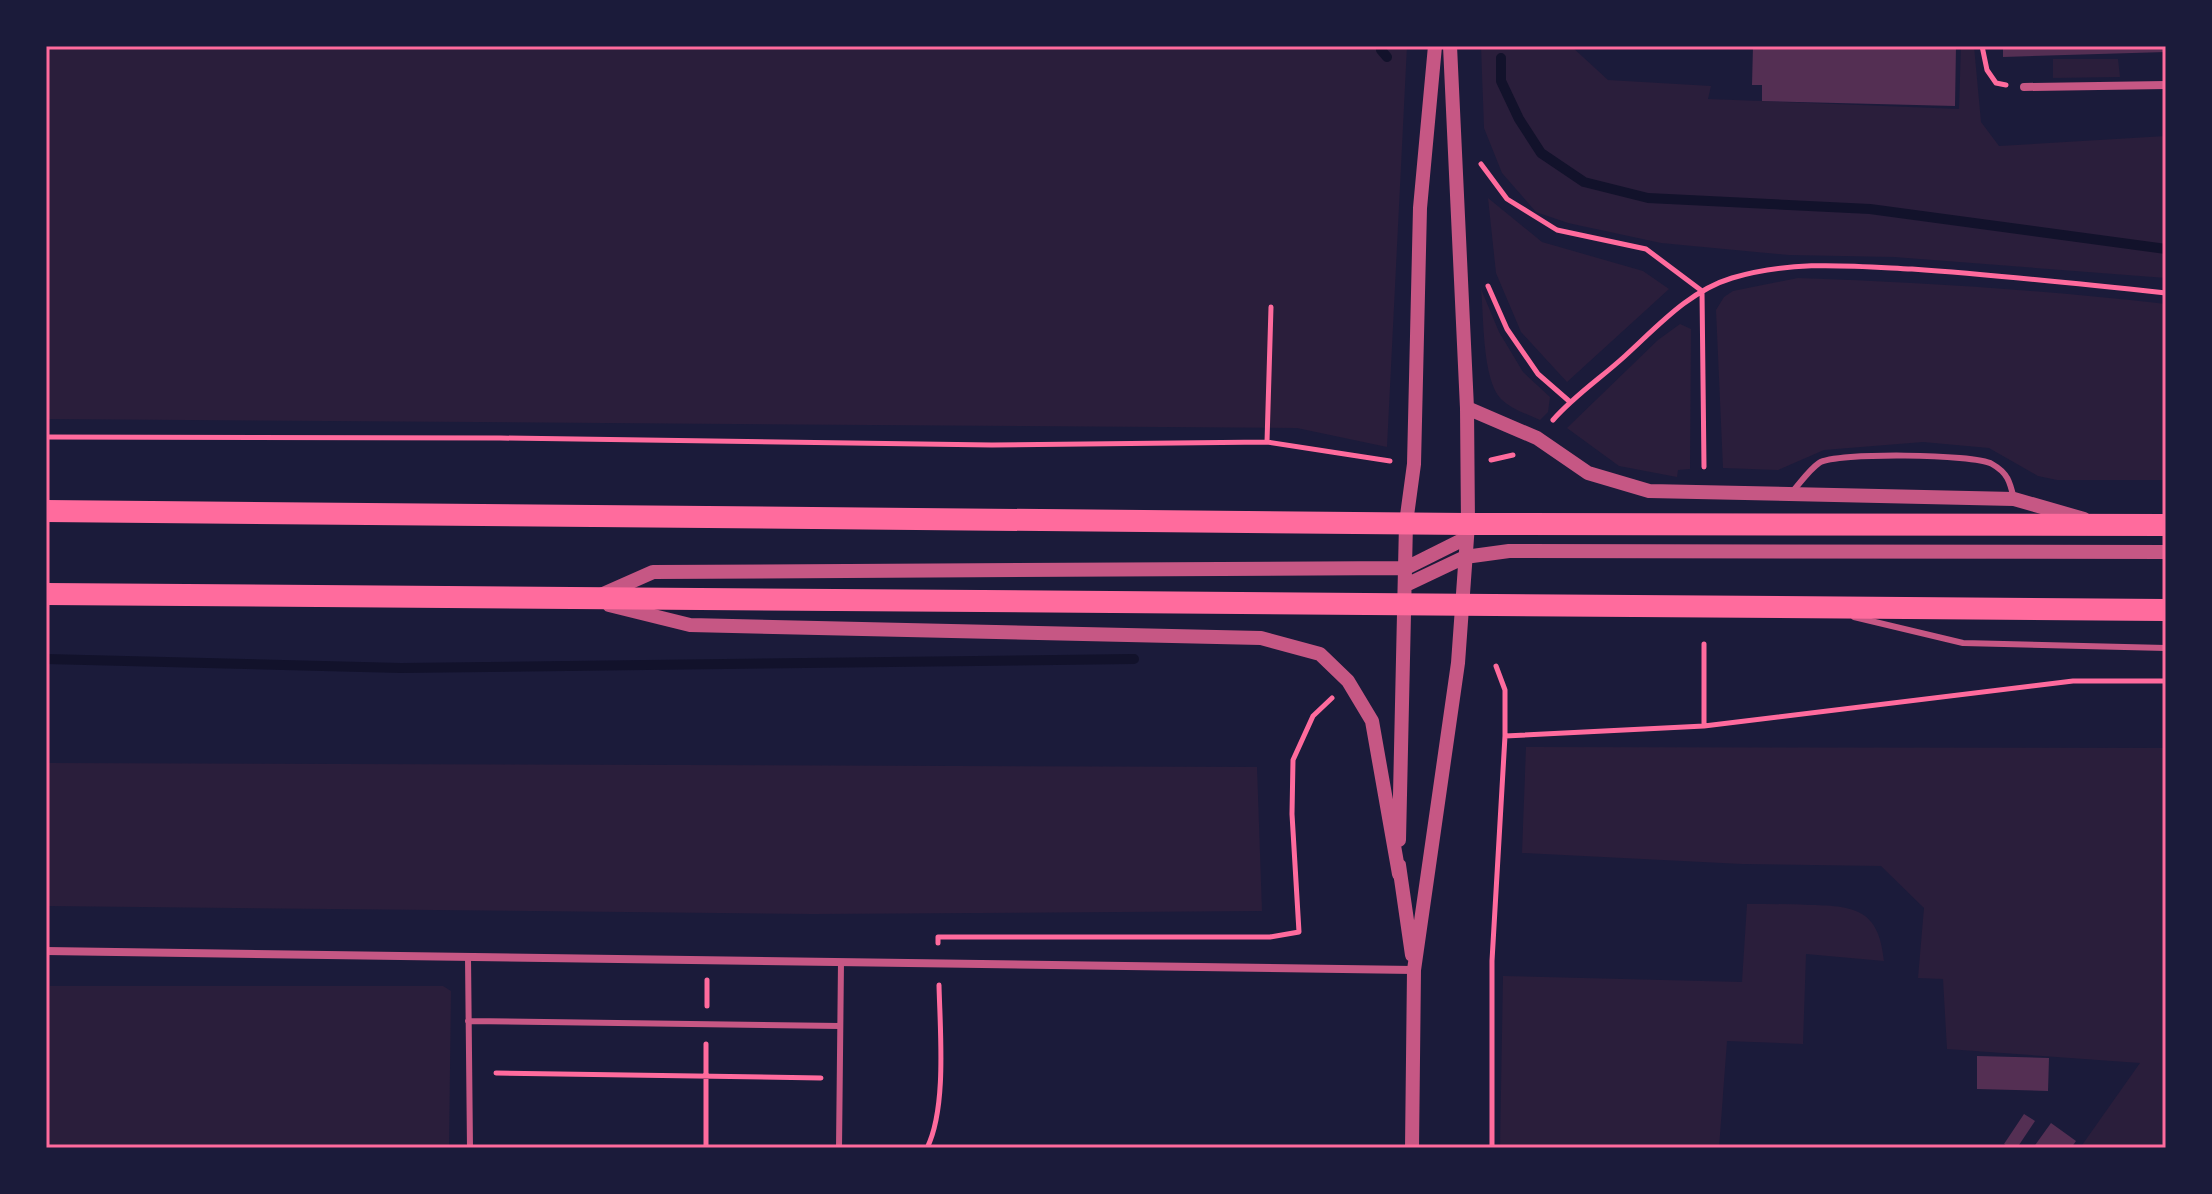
<svg xmlns="http://www.w3.org/2000/svg" width="2212" height="1194" viewBox="0 0 2212 1194" font-family="Rubik,sans-serif">
<style>
.green{fill:#2a1e3b}
.lines{fill:none;stroke-linecap:round;stroke-linejoin:round}
.stream{stroke:#12122b;stroke-width:10}
.building{fill:#542f53}
.path{stroke:#ff6b9d;stroke-width:5}
.service{stroke:#c65784;stroke-width:6}
.minor{stroke:#c65784;stroke-width:8}
.tertiary{stroke:#c65784;stroke-width:14}
.trunk{stroke:#ff6b9d;stroke-width:22}
.neatline{fill:none;stroke:#ff6b9d;stroke-width:3}
</style>
<rect width="100%" height="100%" fill="#1b1b3a"/>
<path class="green" d="M46 46H1407L1387 447 1297 428 46 419Z
M1481 46H1571L1608 80 1711 86 1708 99 1959 109 1961 46H1974L1981 122 1999 146 2166 136V278L1894 257 1789 255 1661 243 1568 223 1536 212 1502 173 1484 128Z
M2053 59H2118L2120 77 2053 78Z
M1488 198 1542 242 1643 271 1669 289 1567 382 1521 332 1496 273Z
M1798 278C1921 282 2044 290 2166 304V480H2057L2038 476 1989 448 1923 442 1824 450 1778 470 1723 468 1716 310 1724 297 1733 291Z
M1481 289 1499 332 1523 372 1550 397 1548 412 1540 420C1527 414 1511 409 1501 399 1482 379 1484 317 1481 289Z
M1680 324 1691 329 1690 469 1678 470 1677 477 1619 466 1567 428 1658 340Z
M1526 747 2166 748V1148H2080L2140 1063 1947 1049 1943 979 1918 978 1924 908 1881 866 1742 864 1522 853Z
M46 763 1257 767 1262 911 813 914 46 906Z
M1747 904C1769 904 1790 904 1811 905 1856 906 1879 910 1884 961L1806 954 1803 1044 1727 1041 1719 1148H1500L1503 976 1742 982Z
M50 986H443L451 991 449 1148H46Z"/>
<g class="lines">
<path class="stream" d="M1381 46V50L1387 57
M1501 58V81L1519 119 1541 153 1584 182 1648 198 1870 209 2166 249
M46 659 401 668 1134 659"/>
</g>
<path class="building" d="M1753 46H1956L1955 106 1762 101V85H1752Z
M2003 46H2166V52L2003 57Z
M1977 1056 2049 1058 2048 1091 1977 1089Z
M2024 1114 2035 1121 2017 1148H2010L2004 1144Z
M2051 1123 2076 1141 2071 1148H2033Z"/>
<g class="lines">
<path class="path" d="M1982 46 1987 70 1996 83 2006 85
M1481 164 1507 199 1557 230 1646 249 1702 291 1704 467
M1488 286 1507 329 1538 374 1569 401
M1553 420C1575 395 1601 378 1625 356 1658 326 1689 291 1732 278 1792 260 1851 266 1912 269 1997 275 2082 284 2166 293
M46 437 500 438 992 445 1267 442 1390 461
M1267 442 1271 307
M1491 460 1513 455
M1704 726V644
M1505 736 1704 726 2073 681H2166
M938 943V937H1270L1299 932 1292 814 1293 760 1313 716 1332 698
M707 1006V980
M706 1044V1148
M496 1073 821 1078
M927 1148C947 1108 940 1030 939 985
M1492 1148V961L1505 736V690L1496 666"/>
<path class="service" d="M1793 491C1801 482 1809 470 1819 463 1836 452 1974 454 1992 464 2008 473 2010 482 2014 499
M1854 617 1963 643 2166 648
M468 957 470 1148
M468 1021 840 1026
M839 1148 841 962"/>
<path class="minor" d="M2024 87 2166 85
M46 951 1414 970"/>
<path class="tertiary" d="M1467 408 1537 438 1588 473 1649 491 2014 499 2084 519
M1406 585 1465 557 1509 551 2166 552
M601 595 653 572 1406 568 1466 538
M609 605 690 625 1261 638 1320 654 1348 681 1372 721 1399 874
M1399 840 1406 523 1414 464 1420 208 1435 46
M1399 865 1412 955
M1412 1148 1414 970 1458 663 1468 524 1467 408 1450 46"/>
<path class="trunk" d="M46 511 1468 524 2166 525
M46 594 2166 610"/>
</g>
<rect width="2212" height="1194" fill="none" stroke="#1b1b3a" stroke-width="96"/>
<rect x="48" y="48" width="2116" height="1098" class="neatline"/>
</svg>
